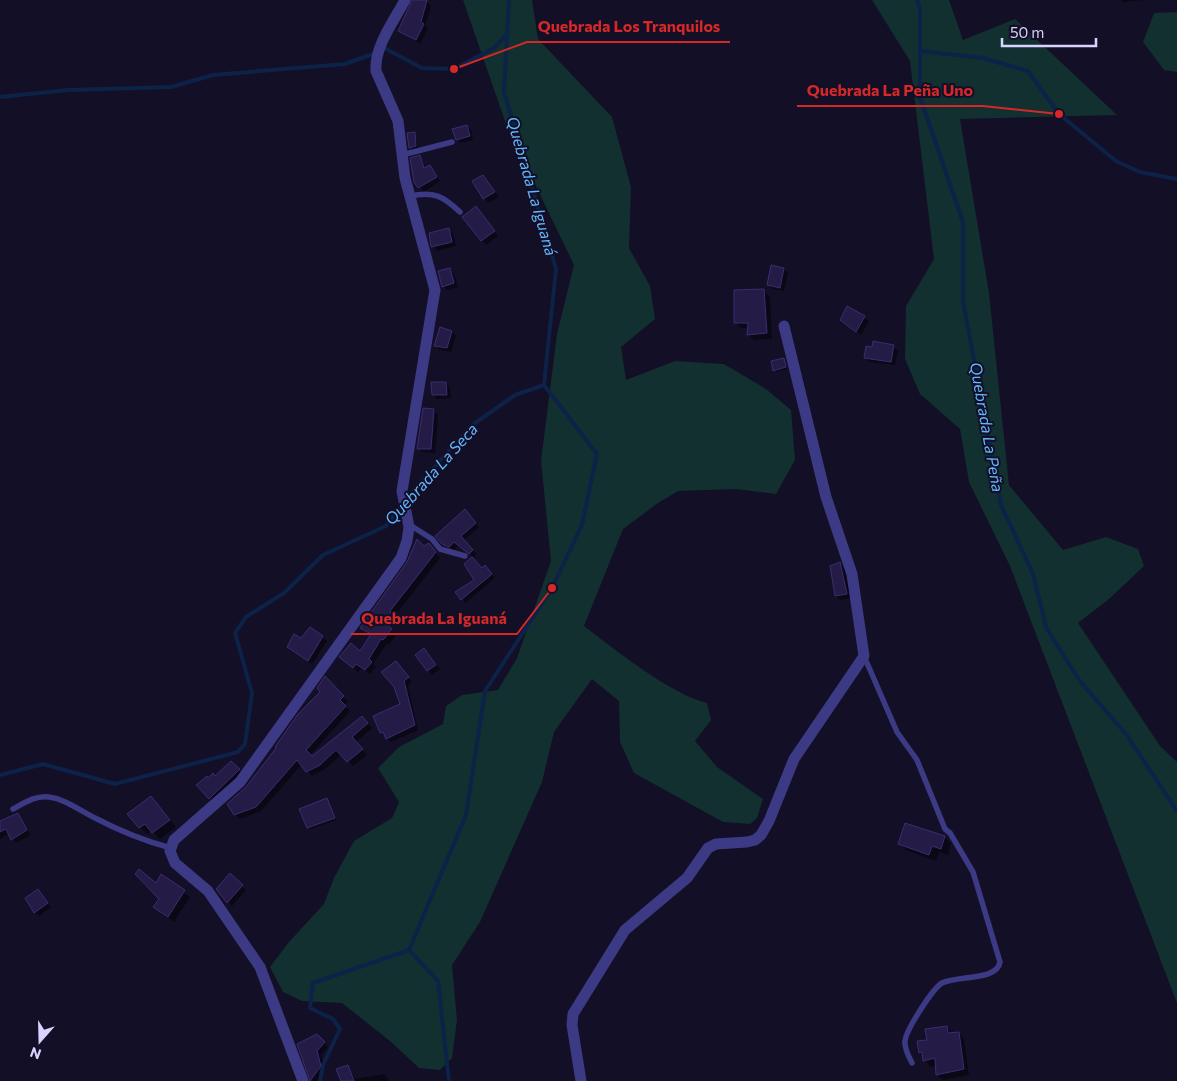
<svg xmlns="http://www.w3.org/2000/svg" width="1177" height="1081" viewBox="0 0 1177 1081" font-family="Commissioner,sans-serif">
<style>
.green{fill:#12302f}
.shadow{fill:#0007}
.lines{fill:none;stroke-linecap:round;stroke-linejoin:round}
.stream{stroke:#0c2248;stroke-width:4}
.building{fill:#241b47;stroke:#3b2d73}
.lane{stroke:#3d3a85;stroke-width:5.5}
.street{stroke:#3d3a85;stroke-width:11}
.labels{text-anchor:middle;stroke-width:4;stroke-linejoin:round;paint-order:stroke}
.water-label{font-size:16px;font-style:italic;fill:#62b6ff;stroke:#130f26}
.leader{fill:none;stroke:#d62828;stroke-width:2}
.callout-dot{fill:#d62828;stroke:#130f26;stroke-width:2}
.callout-label{font-size:16px;text-anchor:middle;font-weight:bold;fill:#d62828;stroke:#130f26;stroke-width:4;stroke-linejoin:round;paint-order:stroke}
</style>
<rect width="100%" height="100%" fill="#130f26"/>
<path class="green" d="M463 0H532L538 39 612 117 631 187 629 248 650 286 655 319 621 347 626 380 675 361 724 364 766 389 791 410 795 460 776 494 736 489 678 491 658 503 623 529 584 626C614 649 672 695 707 703L711 720 695 741 717 767 763 799 757 818 750 824 723 822 634 773 620 742 619 701 592 679 554 732 542 782 480 922 452 965 457 1020 452 1058 440 1070 419 1068 390 1041 342 1003 302 1001 283 992 270 967 289 942 324 904 334 878 354 841 392 818 399 802 378 768 399 747 443 724 446 706 462 695 498 690 517 658 551 561 541 461 557 334 574 265 506 124Z
M872 0H949L963 40 1015 19 1117 115 960 119 989 293 1009 485 1063 550 1106 537 1138 549 1144 566 1109 599 1078 623 1160 746 1177 762V1003L1010 566 969 482 960 429 920 394 905 359 906 306 934 259 910 61Z
M1177 12V72L1164 70 1143 42 1154 13Z"/>
<path class="shadow" d="M413 0 426 1 431 6 425 26 428 29 420 44 400 31Z
M1121 0H1144L1123 2Z
M466 126 471 130 473 140 461 143 457 139Z
M415 133 418 148 412 150 408 134Z
M420 156 426 168 430 166 440 181 424 192 415 181Z
M474 181H487L499 197 488 203Z
M480 212 498 236 486 245 464 217Z
M449 229 453 234 456 246 437 251 433 246Z
M449 269 454 274 458 287 447 290 443 286Z
M783 269 788 273 784 291 773 289 768 285Z
M763 290 770 297 772 339 754 340 748 334 749 328H741L735 322Z
M847 307 869 321 861 335 846 324Z
M441 329 452 332 456 336 451 352 440 350 436 346Z
M874 343 894 347 898 351 895 365 869 362 865 358Z
M784 359 787 369 776 372 774 370Z
M446 383 450 388 451 398 437 399 433 395Z
M434 410 438 415 435 453 423 452 418 448Z
M469 515 479 527 464 540 476 554 474 557 459 545 454 550 441 540Z
M424 547 433 549 440 558 394 617 396 618 388 628 396 635 389 645 387 643 373 664 376 667 370 674 362 668 358 672 346 662 360 653 372 635 362 627Z
M840 564 844 568 851 598 840 600 836 596Z
M483 570 489 571 495 578 465 603 457 592 476 580Z
M310 629 327 641 312 664 293 651Z
M424 649 440 669 432 675 417 655Z
M400 667 412 682 408 686 418 730 391 742 381 732 402 705Z
M325 678 348 702 344 705 350 711 310 755 312 758 362 717 372 728 356 742 367 755 353 766 342 754 325 769 312 776 302 764 261 811 240 819 235 814 247 787 322 692Z
M231 762 243 774 213 802 210 798 209 780 216 777Z
M328 802 336 820 310 829 308 827Z
M157 804 176 827 160 839 152 831 147 834 140 827Z
M17 814 31 835 16 843 9 833 0 839V822Z
M945 837 951 844 948 855 939 852 936 861 906 850 900 844Z
M230 875 246 890 232 906 217 889Z
M161 876 190 897 174 922 155 907 160 899Z
M42 895 51 907 39 916 35 912Z
M947 1027 953 1034 959 1033 964 1039 969 1075 943 1080 937 1075V1065L930 1067 920 1052 928 1041Z
M321 1039 328 1047 321 1055 324 1070 318 1081H311L299 1045Z
M348 1067 355 1079 384 1074 389 1081H342Z"/>
<g class="lines">
<path class="stream" d="M917 0 920 8V97L963 222V301L1001 505 1033 574 1046 627 1079 680 1126 734 1177 811
M386 49 422 68 454 69 494 48 507 34
M921 51 983 58 1028 71 1059 114 1116 161 1140 172 1177 179
M0 97 68 90 171 87 213 75 345 64 373 54
M406 499 471 426 515 395 544 385
M0 775 43 764 115 784 238 752 245 744 252 693 235 633 246 617 284 593 323 555 386 526 402 505
M320 1081 323 1065 340 1029 333 1019 310 1008 313 983 409 950
M449 1081 438 981 409 950 466 815 485 691 552 588 582 525 597 454 544 385 556 269 504 92 509 0"/>
</g>
<path class="building" d="M412 0H427L421 22 424 24 416 40 398 31Z
M467 125 470 136 456 140 452 129Z
M415 132 416 146 409 148 407 133Z
M420 155 424 168 430 165 437 177 418 188 414 182 410 158Z
M483 175 495 192 483 199 472 181Z
M476 206 495 231 481 241 462 217Z
M449 228 452 242 431 247 429 233Z
M771 265 784 268 780 288 767 285Z
M450 268 454 283 442 287 438 271Z
M764 289 767 333 747 335 748 323H734V290Z
M847 306 865 316 856 332 840 320Z
M440 327 452 331 447 348 434 346Z
M873 341 894 345 891 362 864 358 866 346 872 347Z
M784 358 786 367 773 371 771 361Z
M431 382H446L447 395H432Z
M423 408 434 409 431 449H417Z
M465 509 476 523 461 536 473 550 469 554 454 542 449 547 442 544 435 536Z
M417 539 424 546 429 543 436 552 390 611 391 612 384 622 392 629 383 640 381 639 369 659 372 662 365 670 356 664 353 668 339 657 351 643 360 651 371 634 360 628 407 562Z
M472 557 482 568 485 565 492 574 461 600 455 592 474 580 464 564Z
M840 562 847 594 835 596 830 566Z
M310 627 323 636 308 661 287 647 294 634 301 638Z
M424 648 436 665 427 671 415 655Z
M396 661 409 677 404 681 415 725 386 739 383 732 380 733 373 716 400 704 394 687 381 672Z
M325 676 344 696 340 700 346 706 306 750 312 756 362 716 368 723 352 737 363 749 347 762 336 750 320 765 306 772 297 760 256 807 234 815 227 804 246 787 276 748 275 747 298 714 320 692 317 688Z
M231 761 240 769 209 799 196 785 207 776 208 778 213 773 215 776Z
M151 796 170 820 152 833 145 824 139 828 127 814Z
M327 798 335 818 307 828 299 809Z
M18 813 27 830 11 840 6 829 0 832V821Z
M905 823 945 836 941 849 932 846 929 855 898 844Z
M139 869 156 883 161 874 185 890 168 917 153 907 159 899 135 874Z
M230 873 243 885 227 903 216 889Z
M38 889 48 903 34 913 25 898Z
M947 1026 948 1033 959 1032 964 1069 936 1075 935 1058 923 1061 922 1052 919 1053 917 1041 927 1040 925 1029Z
M317 1034 325 1042 317 1051 321 1066 310 1081 297 1044Z
M348 1065 354 1081H341L336 1069Z"/>
<g class="lines">
<path class="lane" d="M402 155 452 142
M410 196C434 191 443 196 460 212
M410 525 432 539 440 549 465 556
M864 656 897 732 917 760 945 829 950 833 973 872 1000 962C997 981 958 975 942 983 933 988 906 1030 905 1041 904 1048 909 1057 912 1063
M13 809C24 803 36 795 49 797 66 799 80 811 95 818 120 831 144 841 171 848"/>
<path class="street" d="M303 1081 260 967 208 891 175 863 170 851 174 840 240 782 401 558 407 541 409 527 402 491 435 290 405 178 398 121 376 71C374 47 394 21 405 0
M581 1081 572 1025 573 1014 625 930 687 878 708 848 716 844 747 842 755 840 761 835 769 821 794 759 864 656 852 574 826 497 784 326"/>
</g>
<g class="labels">
<g class="water-label">
<text transform="translate(532 186) rotate(74)" y="6">Quebrada La Iguaná</text>
<text transform="translate(987 427) rotate(80)" y="6">Quebrada La Peña</text>
<text transform="translate(431 474) rotate(-48)" y="6">Quebrada La Seca</text>
</g>
</g>
<path class="leader" d="M454 69L527 42H730M1059 114L983 106H797M552 588L517 634H351"/>
<g class="callout-dot">
<circle cx="454" cy="69" r="5"/>
<circle cx="1059" cy="114" r="5"/>
<circle cx="552" cy="588" r="5"/>
</g>
<g class="callout-label">
<text x="629" y="32">Quebrada Los Tranquilos</text>
<text x="890" y="96">Quebrada La Peña Uno</text>
<text x="434" y="624">Quebrada La Iguaná</text>
</g>
<g transform="translate(40 1041) rotate(200)" stroke="#130f26" stroke-width="4" paint-order="stroke">
<path d="M0-4L9 19L0 12L-9 19Z" fill="#d9d4ff"/>
<text y="-8" font-size="14" font-weight="bold" text-anchor="middle" fill="#d9d4ff">N</text>
</g>
<path d="M1002 38v8h94v-8" fill="none" stroke="#d9d4ff" stroke-width="2.5"/>
<text x="1010" y="38" font-size="15" fill="#d9d4ff" stroke="#130f26" stroke-width="4" paint-order="stroke">50 m</text>
</svg>
